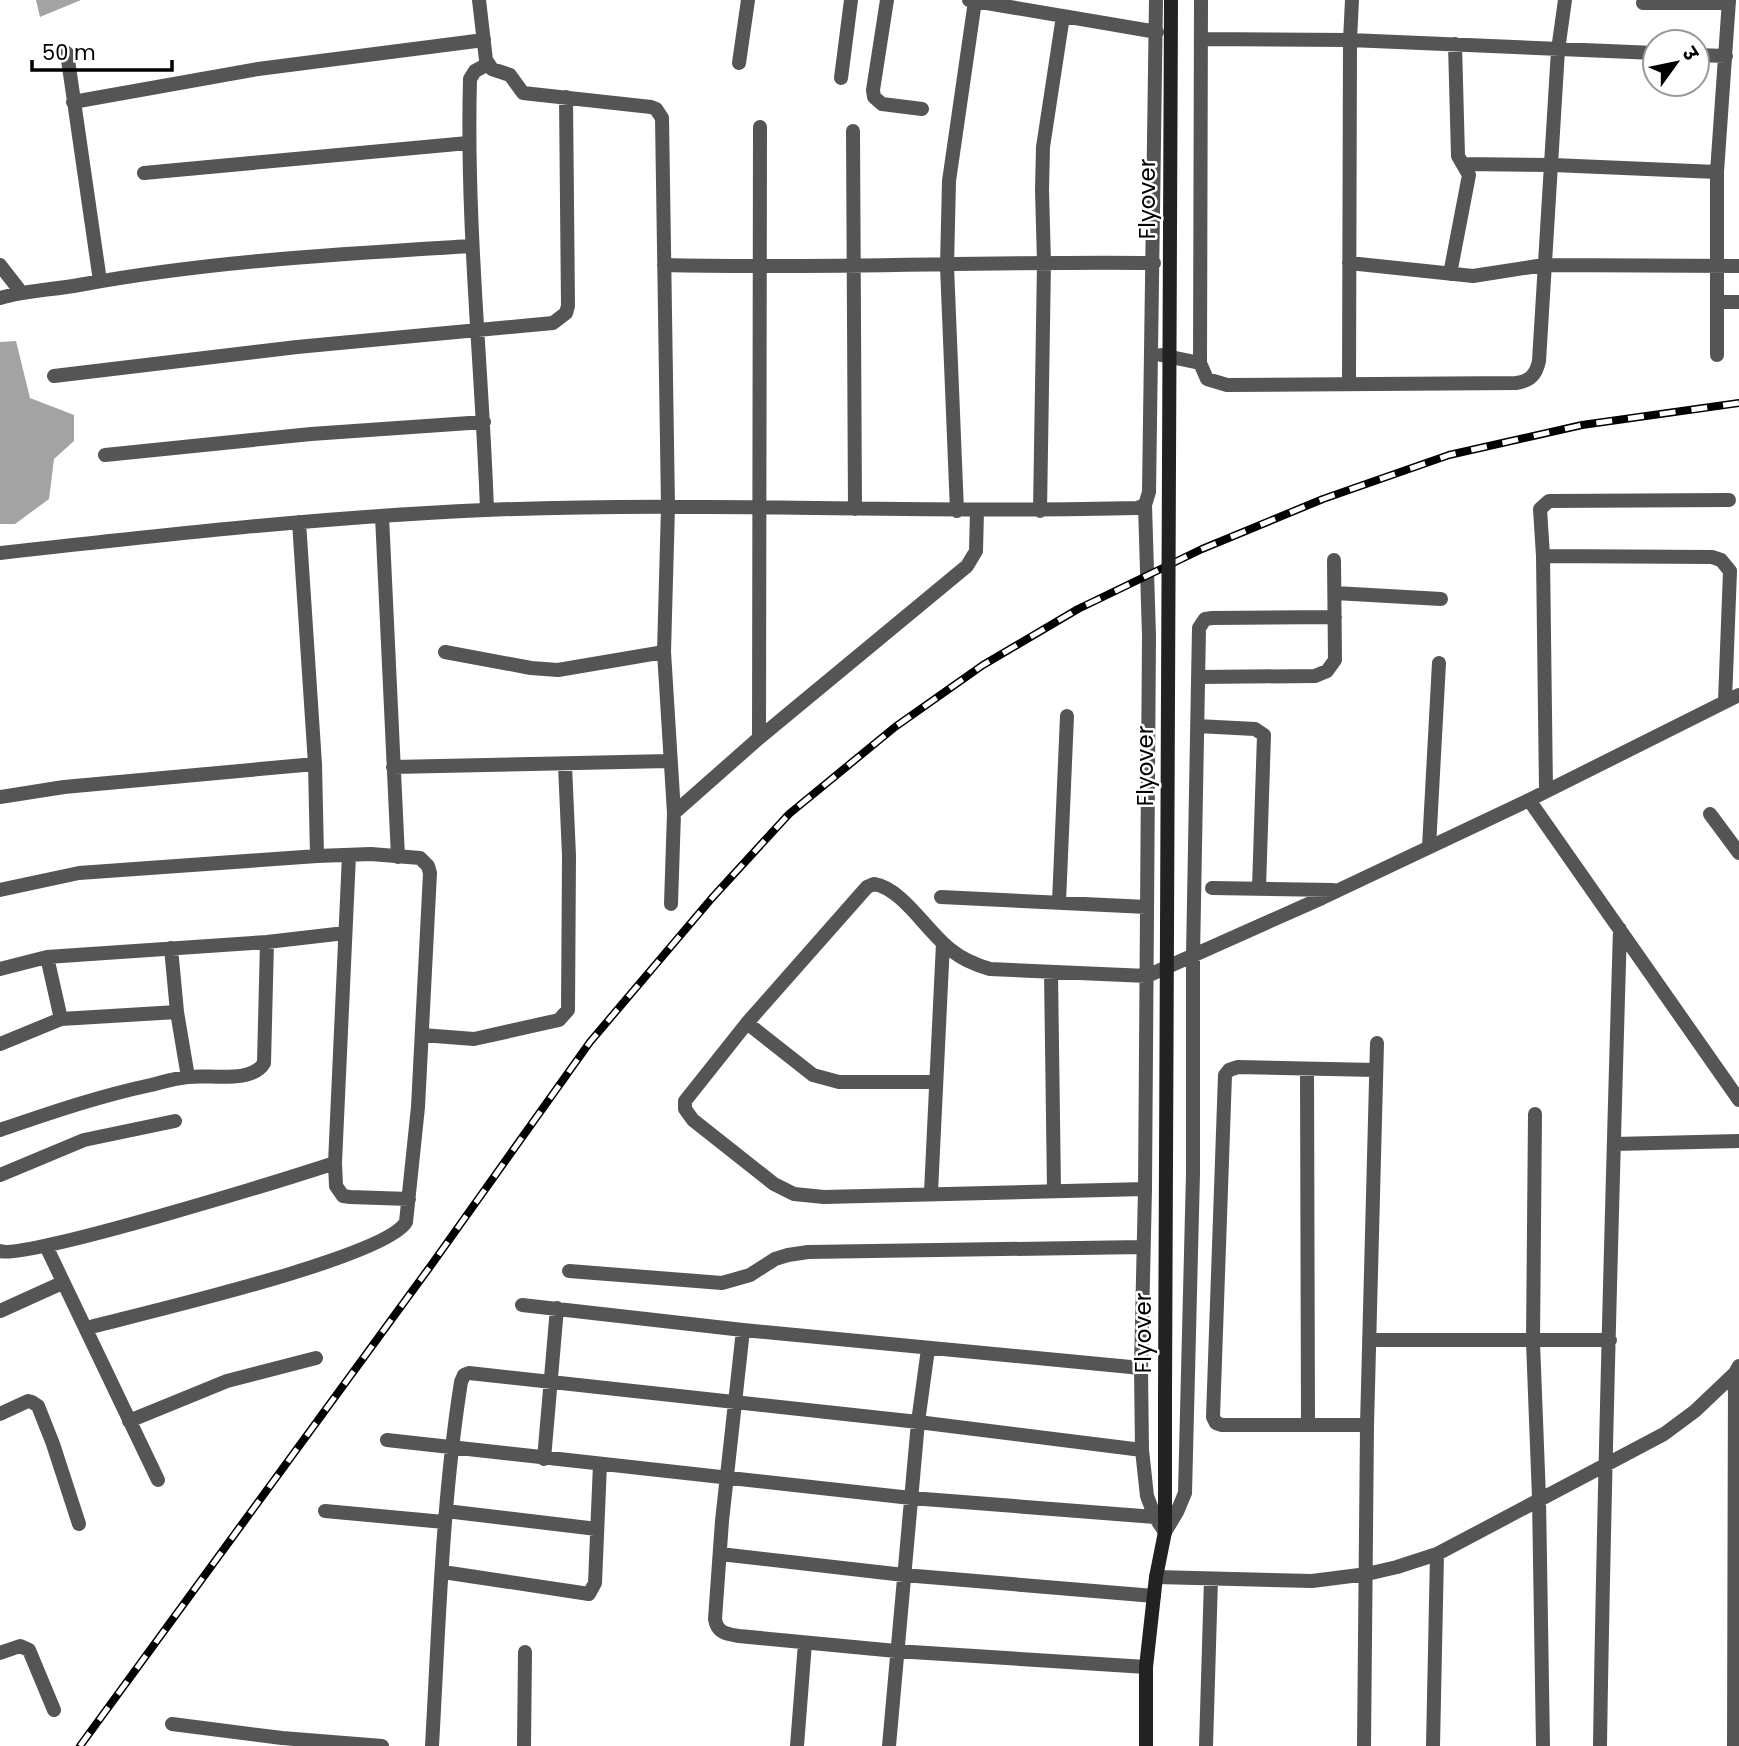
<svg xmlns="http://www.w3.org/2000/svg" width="1739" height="1746" viewBox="0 0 1739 1746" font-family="Poppins,'Noto Sans Devanagari',sans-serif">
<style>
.water{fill:#a3a3a3}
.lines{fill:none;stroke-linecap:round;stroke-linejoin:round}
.minor{stroke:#555;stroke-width:14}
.secondary{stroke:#222;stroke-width:14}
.rail-casing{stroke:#000;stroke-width:8}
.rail{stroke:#fff;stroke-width:5;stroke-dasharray:16;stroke-linecap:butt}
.secondary-bridge{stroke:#222;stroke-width:14}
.labels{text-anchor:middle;stroke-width:5;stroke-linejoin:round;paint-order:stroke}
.street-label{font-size:23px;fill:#000;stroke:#fff}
</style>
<rect width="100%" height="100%" fill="#fff"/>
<path class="water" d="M36 0H81L40 17Z
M16 341 30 398 74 415V441L54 459 49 499 15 524H0V342Z"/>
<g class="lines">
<path class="minor" d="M479 0 486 60 492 69 510 75 523 93 651 107 656 109 662 118 668 507 664 652 674 813 671 904
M887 0 873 90 874 97 882 104 922 109
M969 0 1157 32
M1201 0 1200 363 1207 379 1227 385 1516 383C1530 381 1536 375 1539 361L1558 50 1565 0
M1643 3H1729
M1201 39 1350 40 1655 53
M67 53 100 281
M1697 55 1726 56
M739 63 748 0
M841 78 851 0
M73 102 258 69 484 40
M853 131 855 509
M1463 164 1553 165 1717 172
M144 173 468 143
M1349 263 1473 276 1544 265 1739 266
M0 265 21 292
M664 265C827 269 990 261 1154 263
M1450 274 1469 175 1458 156 1455 44
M0 298C26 290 52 290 79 285 209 261 340 254 472 246
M1717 302H1739
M1161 355 1200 363
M1717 355V172L1729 0
M54 376 297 347 553 323 566 313 568 306 566 97
M1349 384 1350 40 1352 0
M105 455 311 434 484 422
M1145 505 1149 636 1145 1189 1141 1368 1142 1450 1147 1496 1155 1517 1165 1532 1177 1512 1185 1493 1193 1173V956L1199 628 1205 619 1212 618 1335 617
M487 510C482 366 466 223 470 79L475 71 488 64
M957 511 947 266 949 181 975 1
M1040 511 1044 263 1042 190 1043 147 1063 16
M382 516 398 857
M299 522 315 764 317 856
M0 553C161 535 323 517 485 510 702 501 920 514 1137 508L1145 505 1149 492 1156 0
M1543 556 1712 557 1721 560 1730 571 1725 701
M1335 593 1441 599
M445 652 531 668 558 670 664 652
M1198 677 1315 676 1327 671 1335 660 1334 560
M1197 726 1255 729 1264 735 1259 888
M759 738 760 127
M393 767 669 761
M1546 790 1543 556 1540 509 1549 501 1729 500
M0 797 64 787 315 764
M1529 800 1739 1100
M674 813 759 738 967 566 976 551 977 511
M1710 814 1739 853
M1429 847 1439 663
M349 855 335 1163 336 1186 343 1196 350 1197 409 1199
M1212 888 1333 890
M0 890 79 873 317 856 371 854 420 858 428 866 430 873 418 1107 406 1222C385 1258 139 1314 87 1328
M941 897 1147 907
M1059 902 1067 716
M171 948 177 1012 188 1077
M47 957 61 1019
M0 969 47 957 267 942 345 933
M1051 972 1054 1190
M747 1023 813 1075 839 1082H936
M422 1035 474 1039 559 1020 568 1010 569 856 565 765
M0 1044 61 1019 177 1012
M1307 1070 1308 1425
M1535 1114 1533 1342 1539 1498 1543 1746
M0 1130C50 1113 99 1096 151 1085 163 1082 176 1078 188 1077 210 1074 252 1084 264 1063L267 942
M1614 1144 1739 1141
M0 1175 84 1140 175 1121
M1145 1189 824 1197 794 1194 774 1184 693 1120 685 1109V1101L747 1023 867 887 874 884C902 888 928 933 951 950 962 959 976 965 990 969L1147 976 1322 898 1529 800 1739 695
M931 1192 943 943
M46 1246 158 1480
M0 1251C23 1261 292 1177 335 1163
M569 1271 722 1283 750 1275 775 1259 788 1255 808 1252 1142 1247
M522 1305 743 1330 1141 1368
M0 1311 62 1283
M743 1330 722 1521 715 1619C717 1633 727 1634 739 1636L896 1651 1146 1667
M1369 1340H1610
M0 1414 28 1401 32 1402 38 1406 53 1444 79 1524
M129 1421 227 1381 316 1358
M1367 1425H1222L1216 1423 1213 1417 1225 1075 1229 1070 1238 1067 1376 1070
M387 1440 911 1498 1155 1517
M544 1459 557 1308
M325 1511 444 1522
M446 1511 597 1529
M720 1554 904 1575 1154 1596
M443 1572 589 1594 595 1583 600 1464
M1156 1577 1312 1581 1367 1574 1397 1567 1437 1554 1664 1434 1695 1411 1735 1373 1739 1366
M0 1653 20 1646 29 1650 54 1710
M172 1724 282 1738 382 1746
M432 1746C439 1624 442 1502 461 1382L464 1375 469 1373 918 1422 1142 1450
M524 1746 525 1652
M797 1746 805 1643
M889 1746 918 1422 928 1349
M1206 1746 1211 1579
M1364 1746 1367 1425 1377 1043
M1433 1746 1437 1554
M1600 1746C1604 1473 1612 1201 1620 929
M1734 1746 1735 1373"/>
<path class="secondary" d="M1146 1746V1667L1156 1577 1165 1532V1395"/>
<g class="rail-casing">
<path id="rail" d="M80 1746 432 1264 590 1042 712 898 789 814 895 727 983 665 1078 609 1202 549 1323 499 1449 455 1582 425 1739 403"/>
</g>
<use href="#rail" class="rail"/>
<path class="secondary-bridge" d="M1165 1395 1171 0"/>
</g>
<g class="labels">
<g class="street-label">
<text transform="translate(1147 199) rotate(-90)" y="8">Flyover</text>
<text transform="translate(1145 766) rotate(-90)" y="8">Flyover</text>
<text transform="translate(1143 1333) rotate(-90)" y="8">Flyover</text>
</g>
</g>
<g transform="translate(1676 63) rotate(57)"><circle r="33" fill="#ffffff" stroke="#999999" stroke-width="2"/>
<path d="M0-5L12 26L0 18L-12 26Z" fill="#000000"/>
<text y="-10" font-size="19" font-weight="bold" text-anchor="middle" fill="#000000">उ</text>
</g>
<path d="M32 60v10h140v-10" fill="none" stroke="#000000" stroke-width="3.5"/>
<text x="42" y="60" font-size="21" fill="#000000" stroke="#ffffff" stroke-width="5" paint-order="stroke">50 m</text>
</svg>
